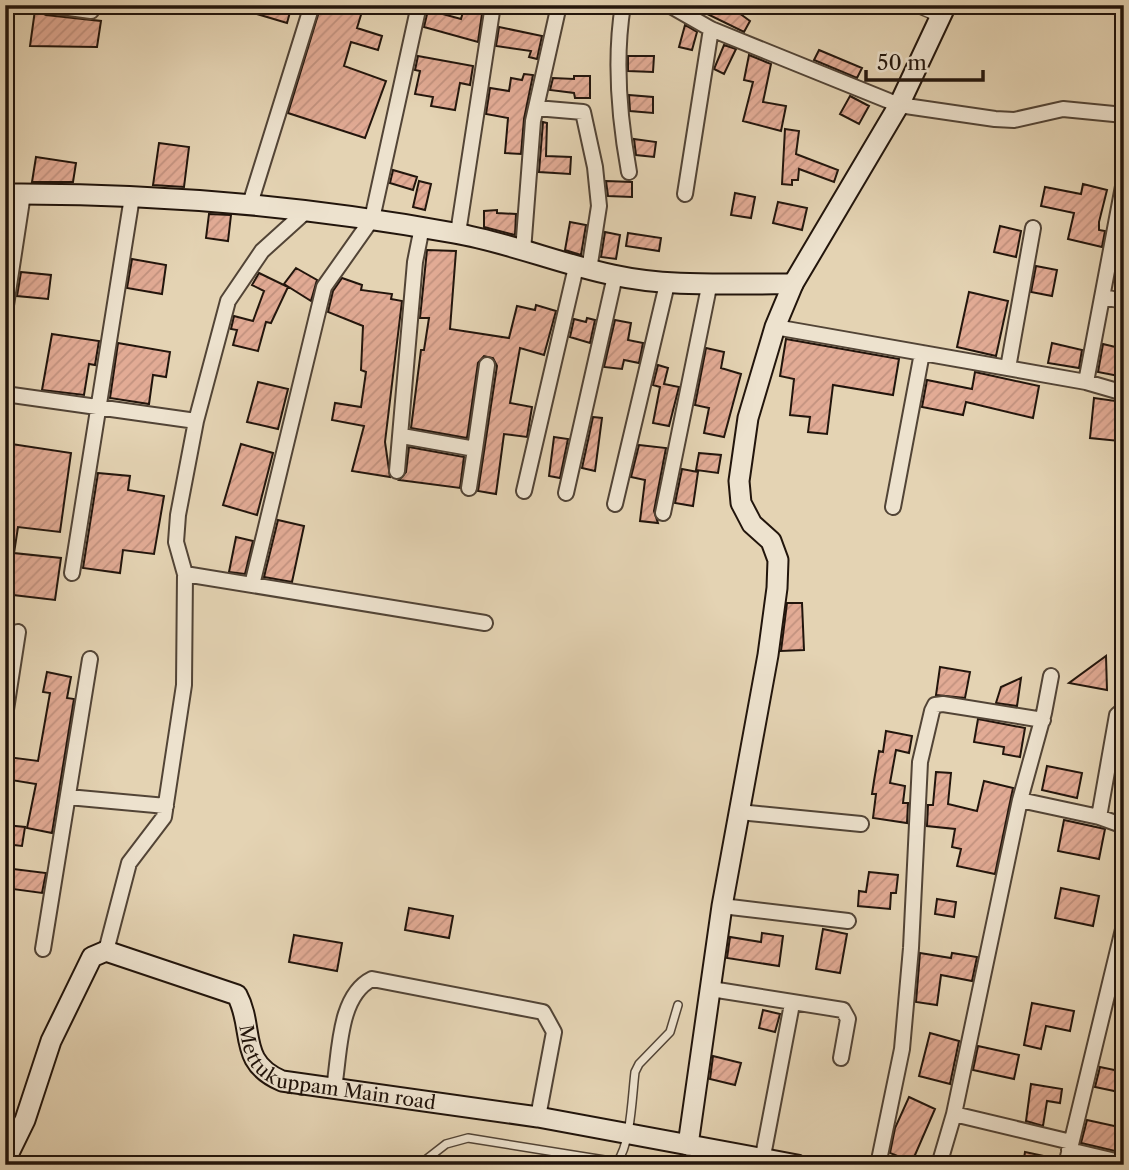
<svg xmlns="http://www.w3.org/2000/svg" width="1129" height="1170" viewBox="0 0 1129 1170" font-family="'Libre Caslon Text',serif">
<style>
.building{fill:url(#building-hatch);stroke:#22150c;stroke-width:2}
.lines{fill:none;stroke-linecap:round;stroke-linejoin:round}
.lane-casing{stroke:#524436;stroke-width:10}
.street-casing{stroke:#524436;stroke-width:18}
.secondary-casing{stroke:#22150c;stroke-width:23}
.lane{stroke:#ede2ce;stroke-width:7}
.street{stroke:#ede2ce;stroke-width:14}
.secondary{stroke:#ede2ce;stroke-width:19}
.labels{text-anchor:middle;stroke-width:5;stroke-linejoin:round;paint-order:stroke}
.street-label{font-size:19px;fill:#22150c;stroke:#ede2ce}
</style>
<defs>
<pattern id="building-hatch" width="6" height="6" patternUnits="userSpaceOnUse" patternTransform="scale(1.75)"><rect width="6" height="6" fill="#e2ab95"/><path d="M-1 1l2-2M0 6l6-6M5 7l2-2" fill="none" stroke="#c2927f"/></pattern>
</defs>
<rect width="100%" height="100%" fill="#e4d3b3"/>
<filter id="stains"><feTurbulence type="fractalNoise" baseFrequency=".00286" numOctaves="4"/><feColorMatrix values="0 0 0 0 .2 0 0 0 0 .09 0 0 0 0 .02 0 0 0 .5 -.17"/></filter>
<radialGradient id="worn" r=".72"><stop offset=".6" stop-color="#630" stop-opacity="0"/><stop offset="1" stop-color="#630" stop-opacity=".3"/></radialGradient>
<path class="building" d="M238 5H292L287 23 237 8Z
M321 5H364L357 28 382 36 378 50 351 42 344 66 386 81 365 138 288 113Z
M465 5 483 7 478 42 424 27 428 10 461 19Z
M689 5H728L750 21 744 32Z
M35 10 46 15 101 21 97 47 30 46Z
M685 25 697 32 692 50 679 47Z
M499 27 542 36 537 59 529 57 531 51 496 46Z
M724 45 736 49 724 74 714 69Z
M819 50 862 68 857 78 814 60Z
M749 55 771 64 763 102 786 106 781 131 743 121 753 82 744 80Z
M418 56 473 66 470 85 460 83 455 110 431 106 433 97 415 94 420 71 415 70Z
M628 56H654L653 72 628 71Z
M524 74 533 75 524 119 521 154 505 153 508 118 486 114 490 88 509 91 511 78 522 80Z
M574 76H590V98H575L574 93 550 90 553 78 574 79Z
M629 95 653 97V113L630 111Z
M850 96 869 106 859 124 840 114Z
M543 122 547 123 546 156 571 157 570 174 539 172Z
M785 129 799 131 796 154 838 170 834 182 799 169 798 180H792V185L782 184Z
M634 139 656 142 654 157 636 155Z
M159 143 189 147 184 187 153 185Z
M36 157 76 163 73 182H32Z
M393 170 417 177 413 190 390 183Z
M419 181 431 184 425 210 413 207Z
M606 181 632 182V197L608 196Z
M1083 184 1107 190 1099 222V230L1105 231 1102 247 1068 239 1074 213 1041 206 1045 187 1081 194Z
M735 193 755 197 751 218 731 215Z
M778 202 807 208 802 230 773 223Z
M497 210V213L516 214 515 235 484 227V211Z
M209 214 231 215 228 241 206 238Z
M570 222 586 225 581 255 565 250Z
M1000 226 1021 231 1016 257 994 252Z
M605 232 620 235 616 259 601 257Z
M628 233 661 238 659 251 626 246Z
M427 250 456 251 450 329 509 338 517 306 535 310 536 305 556 311 544 355 520 348 510 403 532 407 527 437 504 434 496 494 478 491 497 366 493 358 484 356 478 363 467 438 411 428 421 350H424L429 318H420Z
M132 259 166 265 162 294 127 288Z
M1036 266 1057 270 1052 296 1031 292Z
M296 268 317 280 311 301 284 284Z
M21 272 51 275 48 299 17 296Z
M259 273 288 287 271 323 266 322 258 351 233 345 237 330 231 329 234 316 253 321 264 291 252 285Z
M342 278 362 285 361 290 392 294 391 299 402 301 385 442 390 477 352 471 364 426 332 420 335 403 361 407 366 372 361 370 363 326 328 312 333 291Z
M969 292 1008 301 996 356 957 347Z
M587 318 595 320 590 343 570 337 574 319 586 322Z
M615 320 631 323 628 340 643 343 639 363 624 360 622 369 604 367Z
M52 334 99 341 95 365 89 364 84 395 42 390Z
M786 339 899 359 893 395 833 385 827 434 808 432 810 417 790 415 794 379 780 376Z
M118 343 170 352 166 377 153 375 149 404 110 398Z
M1052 343 1082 350 1079 368 1048 363Z
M1103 344 1124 349V377L1098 372Z
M706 348 724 352 721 368 741 374 724 437 704 433 709 408 695 405Z
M658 365 668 368 664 384 679 387 669 426 653 423 660 387 653 385Z
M975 372 1039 386 1033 418 966 402 963 415 922 407 927 380 972 389Z
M258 382 288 389 278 429 247 422Z
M1094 398 1123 402 1119 441 1090 438Z
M593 417 602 418 595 471 582 468Z
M554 437 568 439 560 478 549 476Z
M5 443 71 453 60 532 18 527 14 553 61 558 55 600 5 594Z
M241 444 273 453 257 515 223 505Z
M639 445 666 448 654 511 658 523 640 521 645 480 631 477Z
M409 447 464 457 460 488 399 480 406 472Z
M699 453 721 455 718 473 696 470Z
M682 469 698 472 693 506 675 503Z
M98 473 130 476 128 490 164 496 154 554 123 550 120 573 83 568Z
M278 520 304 526 292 582 264 577Z
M236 537 253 541 245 574 229 572Z
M787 603H802L804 650 781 651Z
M1106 656 1107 690 1069 683Z
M940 667 970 672 965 698 936 695Z
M47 672 71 677 67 698 74 699 52 833 27 828 36 784 5 779 8 757 38 761 50 693 43 692Z
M1021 678 1017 706 996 703 1001 687Z
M978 719 1025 728 1020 757 1003 754 1004 747 974 742Z
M886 731 912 736 909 753 896 750 890 783 905 786 903 803H908L907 823 873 818 876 794H872L874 781 879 751 883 752Z
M1047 766 1082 773 1077 798 1042 790Z
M936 772 951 773 948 804 977 811 984 781 1013 788 995 874 957 866 961 849 952 847 955 829 927 826 928 805H933Z
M1064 820 1105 829 1099 859 1058 851Z
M5 825 25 827 22 846 5 844Z
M5 868 46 873 42 893 5 888Z
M869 872 898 875 896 893H891L890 909 858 906 859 891 866 892Z
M1061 888 1099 896 1093 926 1055 918Z
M937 899 956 902 954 917 935 914Z
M409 908 453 916 449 938 405 930Z
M823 929 847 934 840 973 816 969Z
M762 933 783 936 779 966 727 958 730 937 761 942Z
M294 935 342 943 337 971 289 962Z
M920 953 951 958 952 953 977 957 972 981 941 975 937 1005 916 1002Z
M1032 1003 1074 1011 1070 1031 1046 1026 1041 1049 1024 1045Z
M763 1010 780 1014 775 1032 759 1028Z
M930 1033 959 1041 950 1084 919 1076Z
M978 1046 1019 1055 1014 1079 973 1070Z
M713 1056 741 1063 735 1085 710 1079Z
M1100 1067 1124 1072 1119 1092 1095 1087Z
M1031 1084 1062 1089 1060 1103 1047 1101 1043 1126 1026 1121Z
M909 1097 935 1109 912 1162 890 1153 895 1128Z
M1087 1120 1119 1127 1115 1151 1081 1143Z
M1025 1152 1058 1159 1057 1165H1023Z"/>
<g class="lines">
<g class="lane-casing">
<path id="lane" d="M908 5 939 18
M419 1165 446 1144 468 1138 617 1162C631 1144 632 1096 635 1072L639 1064 670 1032 678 1005"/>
</g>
<g class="street-casing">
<path id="street" d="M47 5 91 11 92 5
M623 5C614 60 619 117 629 172
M669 5 711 29 899 105 995 119 1014 120 1063 109 1124 115
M536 108 583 112 595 167 599 206 589 270
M685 194 711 29
M250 204 312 5
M458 233 493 5
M523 251 533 121 559 5
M1102 297 1124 301
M5 312 23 194
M775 327 1086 382 1124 393
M1008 368 1033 228
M1086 382 1124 181
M5 394 196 421
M402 436 475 449 487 365
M397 471 415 262 422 227
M469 488 475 449
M524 491 576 267
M566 493 615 276
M615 504 667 284
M893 507 922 353
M663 513 710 282
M72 573 132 197
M185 574 485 623
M252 585 324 287 372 219 419 5
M5 716 18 632
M68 797 166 806
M1020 800 1099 817 1124 826
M739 812 861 824
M1099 817 1117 715 1124 709
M722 906 848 921
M43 949 90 659
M106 951 129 863 164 817 184 685 185 574 176 542 178 515 196 421 228 301 262 251 304 213
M711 989 843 1010 848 1019 841 1058
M334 1088C340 1053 338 996 372 979L543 1012 554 1032 538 1117
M954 1114 1071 1142
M1069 1150 1124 1163
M763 1156 792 1004
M878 1165 902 1049 911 948 920 762 932 711 935 705 943 704 1043 720
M939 1165 954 1114 1020 800 1044 713 1051 676
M1066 1165 1124 925"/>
</g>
<g class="secondary-casing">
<g id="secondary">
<path d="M5 194C156 193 306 206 454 233 508 242 560 264 613 275 672 288 733 283 793 284"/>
<path d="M688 1145 722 906 768 655 777 588 778 560 771 541 752 524 741 503 739 481 748 418 775 327 793 284 899 105 946 5"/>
<path id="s1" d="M5 1161 25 1120 51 1041 92 957 106 951 237 995C255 1029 237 1062 282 1081L538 1117 797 1165"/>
</g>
</g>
<use href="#lane" class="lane"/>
<use href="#street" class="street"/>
<use href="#secondary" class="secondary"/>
</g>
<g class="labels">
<g class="street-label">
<text dy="7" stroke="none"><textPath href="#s1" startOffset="520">Mettukuppam Main road</textPath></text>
</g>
</g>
<rect width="1129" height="1170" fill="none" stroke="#e4d3b3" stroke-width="28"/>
<rect x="7" y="7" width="1115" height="1156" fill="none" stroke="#22150c" stroke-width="3.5"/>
<rect x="14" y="14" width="1101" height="1142" fill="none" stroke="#22150c" stroke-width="2"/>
<path d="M866 70v10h117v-10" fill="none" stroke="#22150c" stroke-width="3.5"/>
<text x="877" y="70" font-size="21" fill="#22150c" stroke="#ede2ce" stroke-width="5" paint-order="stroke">50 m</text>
<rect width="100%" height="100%" filter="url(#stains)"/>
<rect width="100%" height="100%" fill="url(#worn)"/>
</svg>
